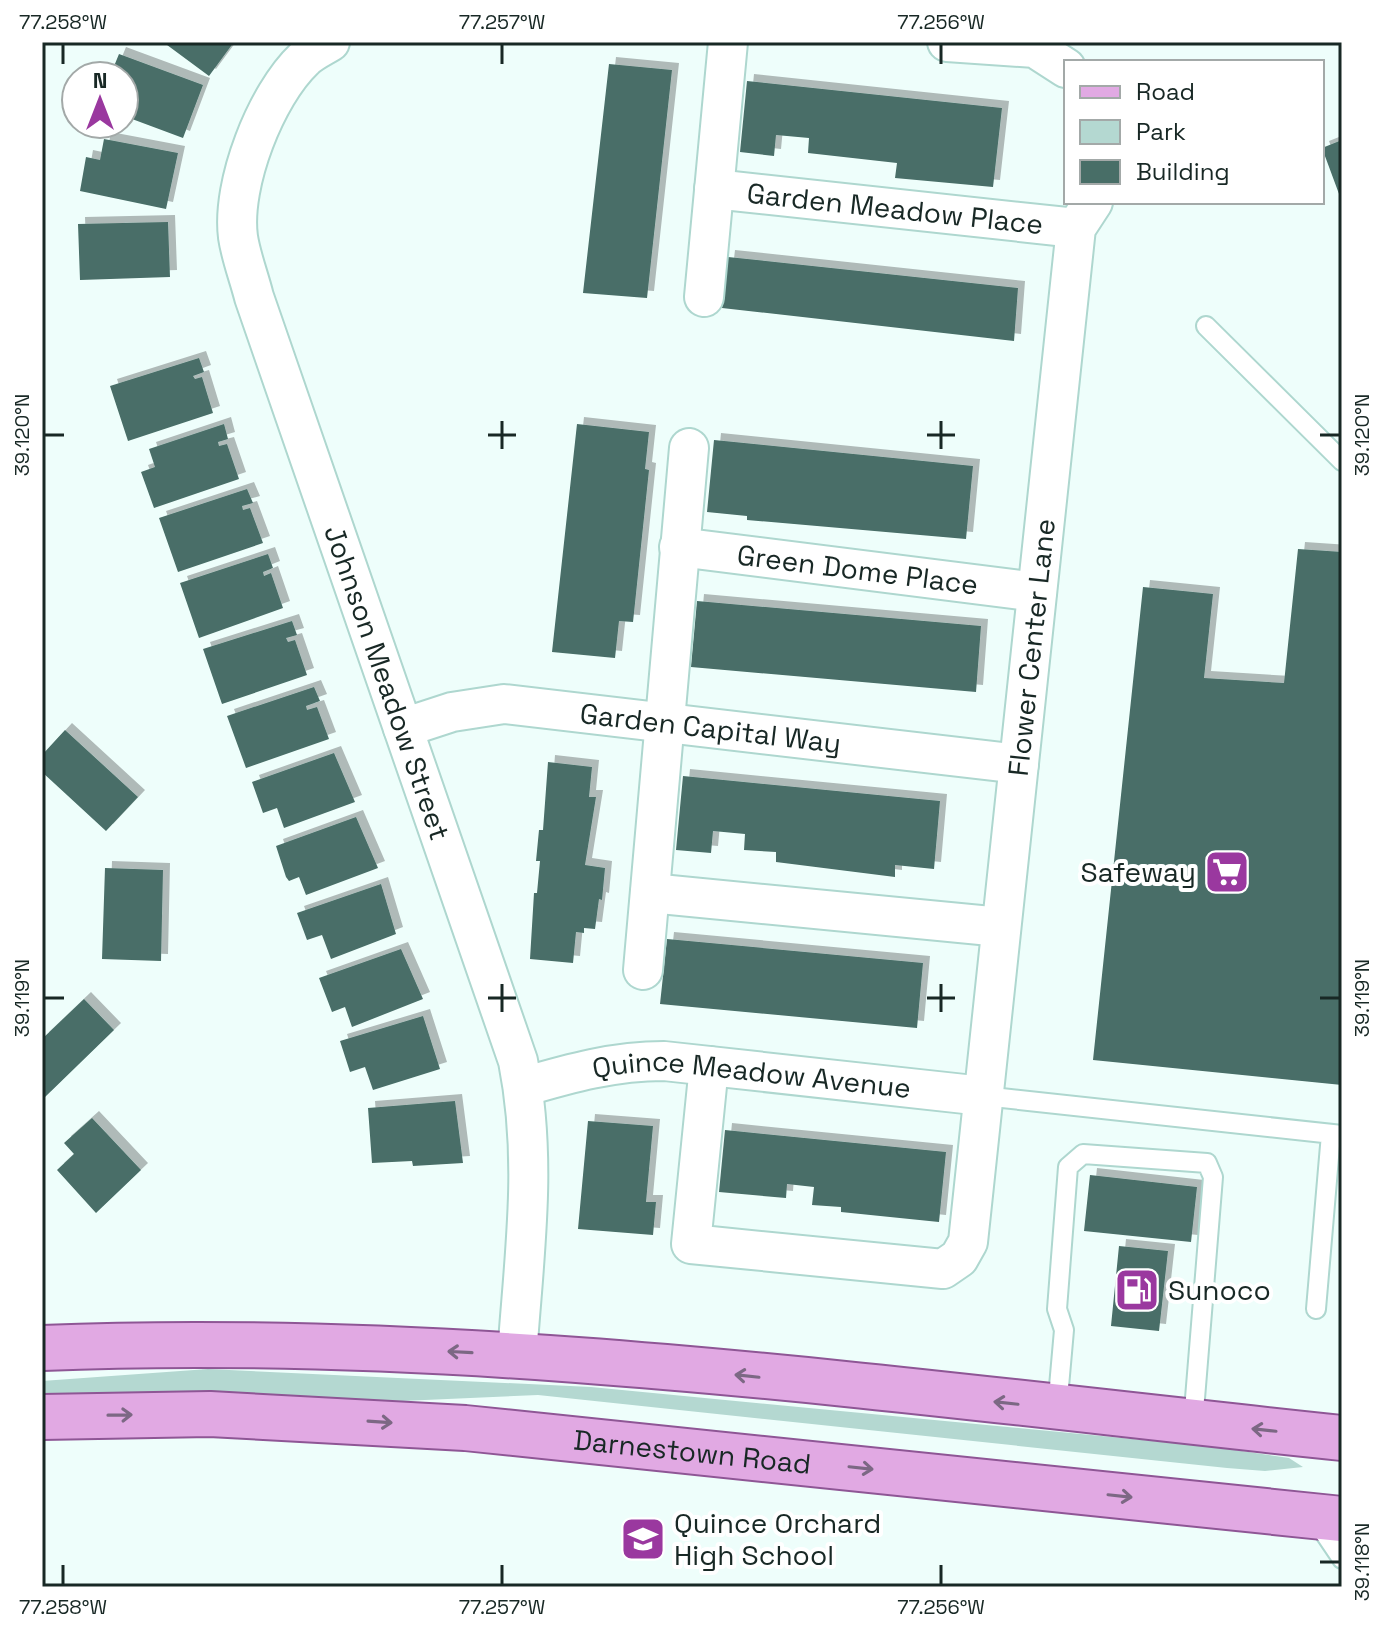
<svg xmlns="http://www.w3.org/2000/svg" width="1384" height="1629" viewBox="0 0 1384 1629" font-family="'Space Grotesk',sans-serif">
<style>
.green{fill:#b4d8d1}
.building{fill:#486e67;filter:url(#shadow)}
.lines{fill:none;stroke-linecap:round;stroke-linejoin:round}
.lane-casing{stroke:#aed7cf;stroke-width:22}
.street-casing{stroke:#aed7cf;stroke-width:42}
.primary-casing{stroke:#8e5695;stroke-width:48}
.lane{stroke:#fff;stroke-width:18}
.street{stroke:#fff;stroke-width:38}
.primary{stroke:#e1a9e3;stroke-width:44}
.oneway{stroke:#7c6884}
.ticks{fill:none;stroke:#182825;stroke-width:3}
.labels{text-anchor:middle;stroke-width:8;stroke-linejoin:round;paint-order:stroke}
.street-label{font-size:28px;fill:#182825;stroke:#fff}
.poi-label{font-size:28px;fill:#182825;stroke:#fff;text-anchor:start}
.neatline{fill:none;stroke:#182825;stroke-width:3}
.ticks-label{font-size:20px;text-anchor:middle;fill:#182825}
</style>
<defs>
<filter id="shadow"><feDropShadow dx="7" dy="-7" stdDeviation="0" flood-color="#0004"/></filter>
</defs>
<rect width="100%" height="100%" fill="#eefefb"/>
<path class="green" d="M208 1369 591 1387 1215 1447 1289 1458 1303 1467 1265 1471 1227 1468 538 1395 402 1401 266 1395H42V1381Z"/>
<path class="building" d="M163 42H234L209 76Z
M119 54 203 85 183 138 124 116V76H110Z
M609 64 672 70 647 298 583 293Z
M747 81 1002 108 993 187 895 178 897 163 808 153 809 138 776 135 774 156 740 152Z
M104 139 178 153 166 209 80 191 86 157 100 160Z
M1342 140V202L1322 148Z
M168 222 170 277 80 280 78 224Z
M728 257 1018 288 1014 341 722 308Z
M199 358 204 372 193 376 195 379 202 377 213 413 128 441 110 386Z
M224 424 228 439 218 442 219 446 227 444 239 479 154 508 141 472 155 467 149 449Z
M577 424 649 432 645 469 649 470 633 622 619 621 615 658 552 652Z
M714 440 973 466 966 539 747 520V516L707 512Z
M247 489 253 503 242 506 243 510 250 508 263 543 178 572 159 518Z
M1298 549 1342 552V1085L1093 1060 1143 587 1213 594 1204 678 1284 683Z
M268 554 273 568 263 572 264 576 271 573 283 608 199 638 180 583Z
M697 601 981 626 976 692 691 667Z
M292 621 297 635 286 638 288 642 295 640 307 675 222 704 203 649Z
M314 687 320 701 306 706 307 710 317 707 329 739 246 768 227 716Z
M65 730 138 797 106 831 42 772V755Z
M334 753 355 802 284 828 277 808 263 813 252 782Z
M548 762 592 767 589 797H596L585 865 605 868 602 900 599 899 595 929 584 928V933L576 932 573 963 530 959 534 893H537L540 861H536L539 830H543Z
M683 776 940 801 934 869 895 865V877L776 862V852L744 850 745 834 713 831 711 853 676 850Z
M356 817 378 868 306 895 299 877 289 881 286 877 276 846Z
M105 868 163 870 161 961 102 959Z
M381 884 396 934 331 959 322 935 307 940 297 913Z
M667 939 923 963 917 1028 660 1004Z
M401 949 423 999 352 1027 345 1007 332 1012 319 978Z
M84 999 114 1030 44 1098 42 1039Z
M423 1016 440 1069 373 1090 365 1067 350 1072 340 1041Z
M455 1101 463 1163 413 1166 412 1161 372 1163 368 1108Z
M92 1118 141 1170 96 1213 57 1170 74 1154 64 1143Z
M588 1121 653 1126 646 1202H656L653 1235 578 1229Z
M725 1130 946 1152 939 1222 841 1212V1207L812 1205 814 1187 787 1184 786 1198 719 1192Z
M1090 1175 1197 1187 1191 1242 1084 1231Z
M1119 1246 1168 1251 1159 1331 1111 1326Z"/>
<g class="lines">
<g class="lane-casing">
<path id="lane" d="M1206 326 1342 461
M983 1096 1342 1135
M1316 1309 1331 1134
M1057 1409 1064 1330 1057 1309 1068 1167 1083 1154 1207 1163 1213 1177 1193 1423
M1315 1519 1342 1559"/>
</g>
<g class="street-casing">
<g id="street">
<path id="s1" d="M330 42C322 47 311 52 304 59 266 95 231 184 238 237 241 257 249 277 254 297L518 1061C538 1161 524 1255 517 1356"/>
<path d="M947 42 1035 48 1066 68"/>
<path id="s2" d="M714 189 1076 228"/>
<path d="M704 297 728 42"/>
<path id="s3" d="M679 547 1037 592"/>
<path id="s4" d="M403 728 452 712 504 704 1019 764"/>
<path d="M650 893 1001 927"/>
<path d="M643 970 689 448"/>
<path id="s5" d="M709 1066 691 1244 943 1269 959 1258 968 1242 1076 228 1093 202"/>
<path id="s6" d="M523 1087C571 1073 614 1061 664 1061L983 1096"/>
</g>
</g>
<g class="primary-casing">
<g id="primary">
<path d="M42 1348C477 1330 911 1393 1342 1438"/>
<path id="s7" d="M42 1417 210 1414 465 1428 1342 1519"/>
</g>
</g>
<use href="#lane" class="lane"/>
<use href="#street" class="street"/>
<use href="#primary" class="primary"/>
</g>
<defs><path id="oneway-shaft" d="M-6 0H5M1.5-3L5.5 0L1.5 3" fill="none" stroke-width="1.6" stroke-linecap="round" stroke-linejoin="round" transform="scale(2)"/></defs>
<g class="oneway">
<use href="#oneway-shaft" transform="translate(460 1352) rotate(-177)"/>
<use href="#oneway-shaft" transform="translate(747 1376) rotate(-174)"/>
<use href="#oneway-shaft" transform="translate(1006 1403) rotate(-174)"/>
<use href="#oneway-shaft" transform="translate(120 1415) rotate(-1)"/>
<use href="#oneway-shaft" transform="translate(380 1422) rotate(4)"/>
<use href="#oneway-shaft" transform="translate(1264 1430) rotate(-174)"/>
<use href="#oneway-shaft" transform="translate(861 1468) rotate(6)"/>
<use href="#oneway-shaft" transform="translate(1120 1496) rotate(6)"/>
</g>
<path class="ticks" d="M63 44V64M502 44V64M941 44V64M502 421V449M941 421V449M44 435H64M488 435H516M927 435H955M1320 435H1340M502 984V1012M941 984V1012M44 998H64M488 998H516M927 998H955M1320 998H1340M1320 1562H1340M63 1565V1585M502 1565V1585M941 1565V1585"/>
<defs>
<g id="supermarket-square" transform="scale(2.3)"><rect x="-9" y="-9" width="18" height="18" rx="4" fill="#9a389f" stroke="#fff"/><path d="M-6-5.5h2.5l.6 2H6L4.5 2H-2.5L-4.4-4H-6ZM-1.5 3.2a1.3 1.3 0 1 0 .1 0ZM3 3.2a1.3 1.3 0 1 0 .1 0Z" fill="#fff"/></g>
<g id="fuel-square" transform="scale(2.3)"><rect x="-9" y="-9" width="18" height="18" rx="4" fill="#9a389f" stroke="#fff"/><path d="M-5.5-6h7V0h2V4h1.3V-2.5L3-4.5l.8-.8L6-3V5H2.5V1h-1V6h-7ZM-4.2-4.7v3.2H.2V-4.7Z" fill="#fff"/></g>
<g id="school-square" transform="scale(2.3)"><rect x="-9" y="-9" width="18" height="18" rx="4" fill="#9a389f" stroke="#fff"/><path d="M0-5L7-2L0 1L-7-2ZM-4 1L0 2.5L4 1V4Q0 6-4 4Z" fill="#fff"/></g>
</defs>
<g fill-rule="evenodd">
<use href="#supermarket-square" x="1227" y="872"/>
<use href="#fuel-square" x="1137" y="1290"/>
<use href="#school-square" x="643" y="1539"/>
</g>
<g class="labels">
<g class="street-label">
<text dy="10" stroke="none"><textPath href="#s2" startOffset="182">Garden Meadow Place</textPath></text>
<text dy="10" stroke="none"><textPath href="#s3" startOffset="180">Green Dome Place</textPath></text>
<text dy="10" stroke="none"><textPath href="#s5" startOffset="1068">Flower Center Lane</textPath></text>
<text dy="10" stroke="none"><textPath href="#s1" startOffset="696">Johnson Meadow Street</textPath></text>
<text dy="10" stroke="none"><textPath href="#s4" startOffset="312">Garden Capital Way</textPath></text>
<text dy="10" stroke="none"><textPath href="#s6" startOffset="232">Quince Meadow Avenue</textPath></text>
<text dy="10" stroke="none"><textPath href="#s7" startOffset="652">Darnestown Road</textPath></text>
</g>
<g class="poi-label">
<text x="1196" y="882" text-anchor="end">Safeway</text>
<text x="1168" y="1300">Sunoco</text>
<text x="674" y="1533">Quince Orchard<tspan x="674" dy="32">High School</tspan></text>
</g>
</g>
<rect width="1384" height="1629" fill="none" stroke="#ffffff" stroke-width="88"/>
<rect x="1064" y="60" width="260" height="144" fill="#ffffff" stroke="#a3a9a8" stroke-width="2"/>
<rect x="1080" y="86" width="40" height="12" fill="#e1a9e3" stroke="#a3a9a8" stroke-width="2"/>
<text x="1136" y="100" font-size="24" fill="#182825">Road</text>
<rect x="1080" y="120" width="40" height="24" fill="#b4d8d1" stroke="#a3a9a8" stroke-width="2"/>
<text x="1136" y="140" font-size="24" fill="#182825">Park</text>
<rect x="1080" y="160" width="40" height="24" fill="#486e67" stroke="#a3a9a8" stroke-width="2"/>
<text x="1136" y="180" font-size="24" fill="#182825">Building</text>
<g transform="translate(100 100)"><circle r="38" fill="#ffffff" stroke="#a3a9a8" stroke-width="2"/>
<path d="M0-6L14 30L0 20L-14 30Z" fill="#9a389f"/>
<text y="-12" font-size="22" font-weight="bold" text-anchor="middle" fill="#182825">N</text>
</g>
<rect x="44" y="44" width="1296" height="1541" class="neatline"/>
<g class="ticks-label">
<text x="63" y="29">77.258°W</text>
<text x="502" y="29">77.257°W</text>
<text x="941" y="29">77.256°W</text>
<text transform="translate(22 435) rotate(-90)" y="7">39.120°N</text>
<text transform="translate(1362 435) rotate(-90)" y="7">39.120°N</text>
<text transform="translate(22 998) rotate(-90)" y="7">39.119°N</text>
<text transform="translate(1362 998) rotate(-90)" y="7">39.119°N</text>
<text transform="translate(1362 1562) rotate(-90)" y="7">39.118°N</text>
<text x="63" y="1614">77.258°W</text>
<text x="502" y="1614">77.257°W</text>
<text x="941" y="1614">77.256°W</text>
</g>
</svg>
